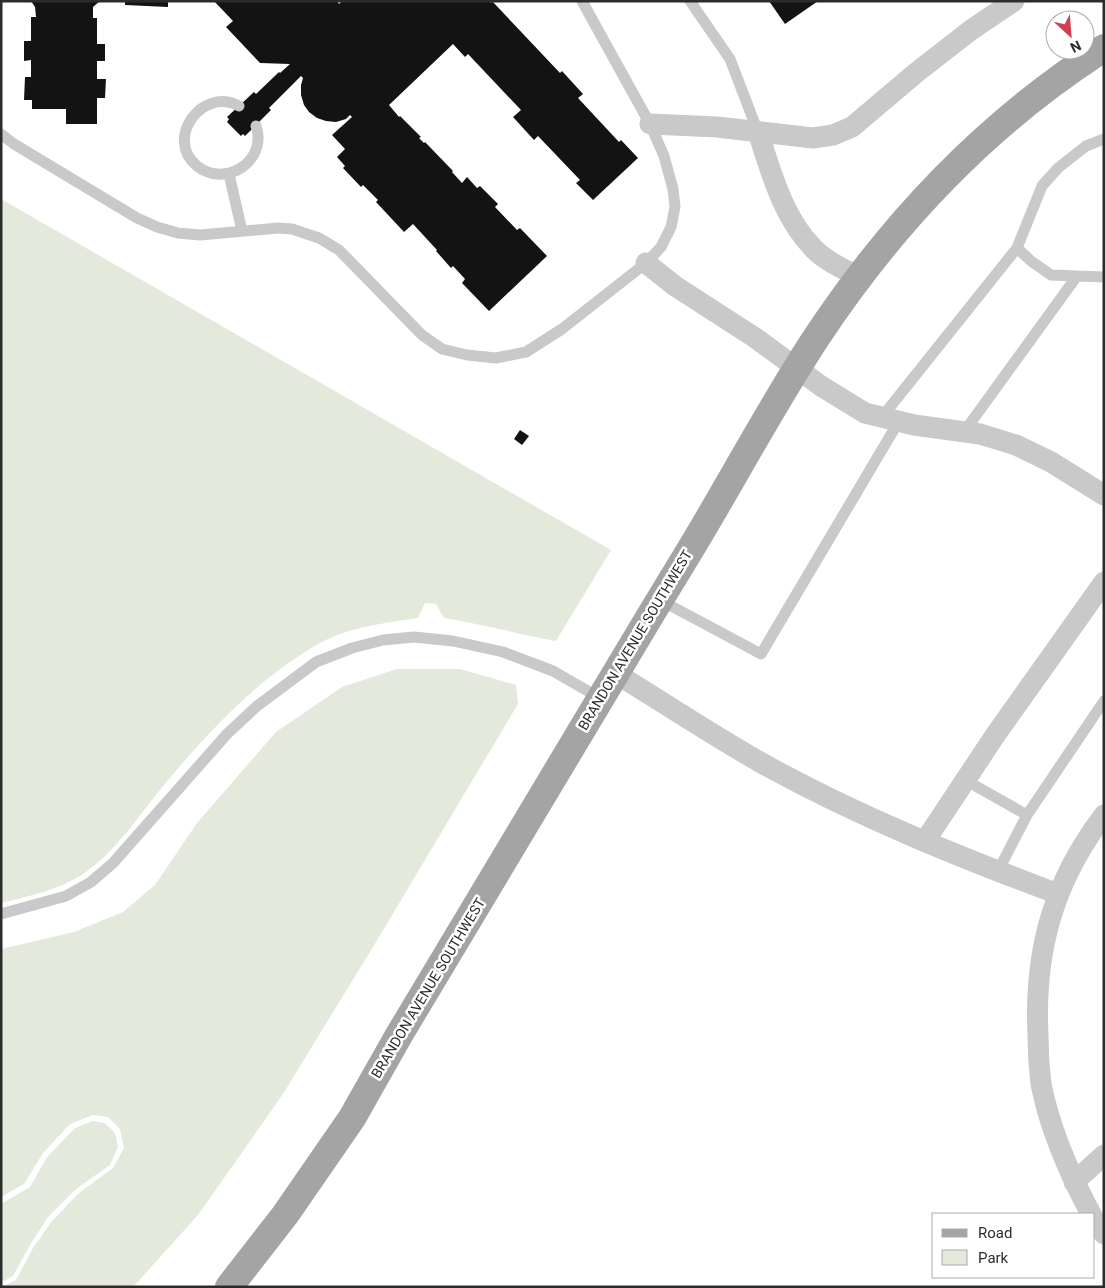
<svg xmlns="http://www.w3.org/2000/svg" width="1105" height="1288" viewBox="0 0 1105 1288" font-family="Roboto,sans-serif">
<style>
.green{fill:#e3e9db}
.building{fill:#131313}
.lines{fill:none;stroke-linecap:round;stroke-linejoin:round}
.service{stroke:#c9c9c9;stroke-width:11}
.minor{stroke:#c9c9c9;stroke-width:21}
.primary{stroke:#a4a4a4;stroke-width:28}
.labels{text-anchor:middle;stroke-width:5;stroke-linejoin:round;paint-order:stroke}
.street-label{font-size:14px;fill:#2c2c2c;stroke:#fff}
</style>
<rect width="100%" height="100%" fill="#fff"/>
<path class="green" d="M1 199 611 550 556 641C518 634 482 624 444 618L436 604 425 603 418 618C385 623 349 627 320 643 258 678 209 731 164 785 140 814 114 854 83 874 59 890 29 896 1 903Z
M397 669H460L516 685 518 704 376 942 283 1094 198 1215 133 1287H1V1285L4 1286 16 1280 33 1248 52 1221 79 1193 113 1168 124 1148 120 1129 108 1117 93 1115 70 1124 43 1153 24 1184 1 1197V949L74 932 123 912 155 885 197 823 276 732 342 687Z
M93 1121 105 1123 115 1133 118 1147 110 1165 76 1189 48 1217 30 1245 13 1276 4 1281 1 1280V1204L30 1187 47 1157 75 1128Z"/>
<path class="building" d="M31 1H100L93 7V18H97V44H105V61H97V79H106L105 98H97V124H66V109H32V100H24L25 77H31V60L24 61V41H31V17H36L35 7Z
M125 1H168V7L125 5Z
M214 1H337L339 4 342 1H489L491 3 492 1 560 73 562 71 583 94 578 98 619 142 621 140 638 158 593 200 576 183 580 180 538 136 534 140 513 117 521 110 468 54 465 57 453 44 389 105 399 117 400 116 421 137 419 138 424 143 425 142 453 171 452 172 462 183 467 177 477 188 480 186 498 204 495 207 517 230 520 228 547 256 489 311 462 283 465 279 453 266 451 268 436 251 437 250 413 224 404 232 376 202 378 200 363 185 361 187 343 168 345 166 337 157 345 149 332 135 352 117 350 115 346 119 336 122 326 121 317 118 309 112 304 105 301 95V85L303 78 301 76 269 108 271 110 245 136 243 134 241 136 227 122 229 119 227 117 254 92 256 94 279 72 280 73 290 64 260 63 226 27 233 21Z
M769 1H818L785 24Z
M520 430 529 436 522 445 514 439Z"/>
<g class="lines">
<path class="service" d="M690 1 730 59 758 132
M239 106C202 86 164 139 197 166 226 189 268 160 256 126
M1 134 14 144 137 218 157 227 178 233 200 235 278 228 292 229 319 238 339 250 422 335 442 349 467 355 496 358 526 352 562 329 646 263 661 247 671 227 675 207 673 189 664 156 650 124 582 1
M229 174 242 231
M1017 248 1031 261 1051 275 1077 276
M882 417 1017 248 1042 186 1058 168 1086 146 1104 139
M964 432 1077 276 1104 277
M660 600 761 654 899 421
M965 780 1027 815 1104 701
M998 871 1027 815
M1 914 66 896 91 882 113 863 227 734 257 706 316 662 352 648 383 640 414 637 453 641 503 652 553 671 600 698"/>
<path class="minor" d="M650 124 717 127 813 138 833 135 852 127 917 72 971 30 1014 1
M758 132C771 172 783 218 814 249 826 261 843 269 859 277
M646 263 675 286 754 337 821 386 865 413 914 425 980 434 1016 445 1051 462 1104 495
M615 673C666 704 715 737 767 766 860 817 959 857 1058 894
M925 841 996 734 1104 582
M1074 1182 1104 1155
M1091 1214C1069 1173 1050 1130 1041 1084 1039 1068 1038 1051 1038 1035 1034 951 1053 882 1104 815
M1094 1219 1104 1234"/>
<path class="primary" d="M229 1287 285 1215 352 1118 399 1035C495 874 590 714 687 555 731 483 770 408 816 338 892 223 988 122 1104 48"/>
</g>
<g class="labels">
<g class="street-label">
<text transform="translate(635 640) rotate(-59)" y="5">BRANDON AVENUE SOUTHWEST</text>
<text transform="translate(428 988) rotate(-59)" y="5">BRANDON AVENUE SOUTHWEST</text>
</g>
</g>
<rect width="1105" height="1288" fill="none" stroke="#2c2c2c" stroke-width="5"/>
<rect x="932" y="1213" width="162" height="65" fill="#ffffff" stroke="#ababab"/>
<rect x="942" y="1229" width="25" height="8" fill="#a4a4a4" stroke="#ababab"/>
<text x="978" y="1238" font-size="15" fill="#2c2c2c">Road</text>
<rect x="942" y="1250" width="25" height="15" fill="#e3e9db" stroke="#ababab"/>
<text x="978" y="1263" font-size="15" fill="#2c2c2c">Park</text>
<g transform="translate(1070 35) rotate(154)"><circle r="24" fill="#ffffff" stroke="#ababab"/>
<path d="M0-4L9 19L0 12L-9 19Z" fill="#d23f51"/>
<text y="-8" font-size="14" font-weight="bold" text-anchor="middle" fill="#2c2c2c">N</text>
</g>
</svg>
